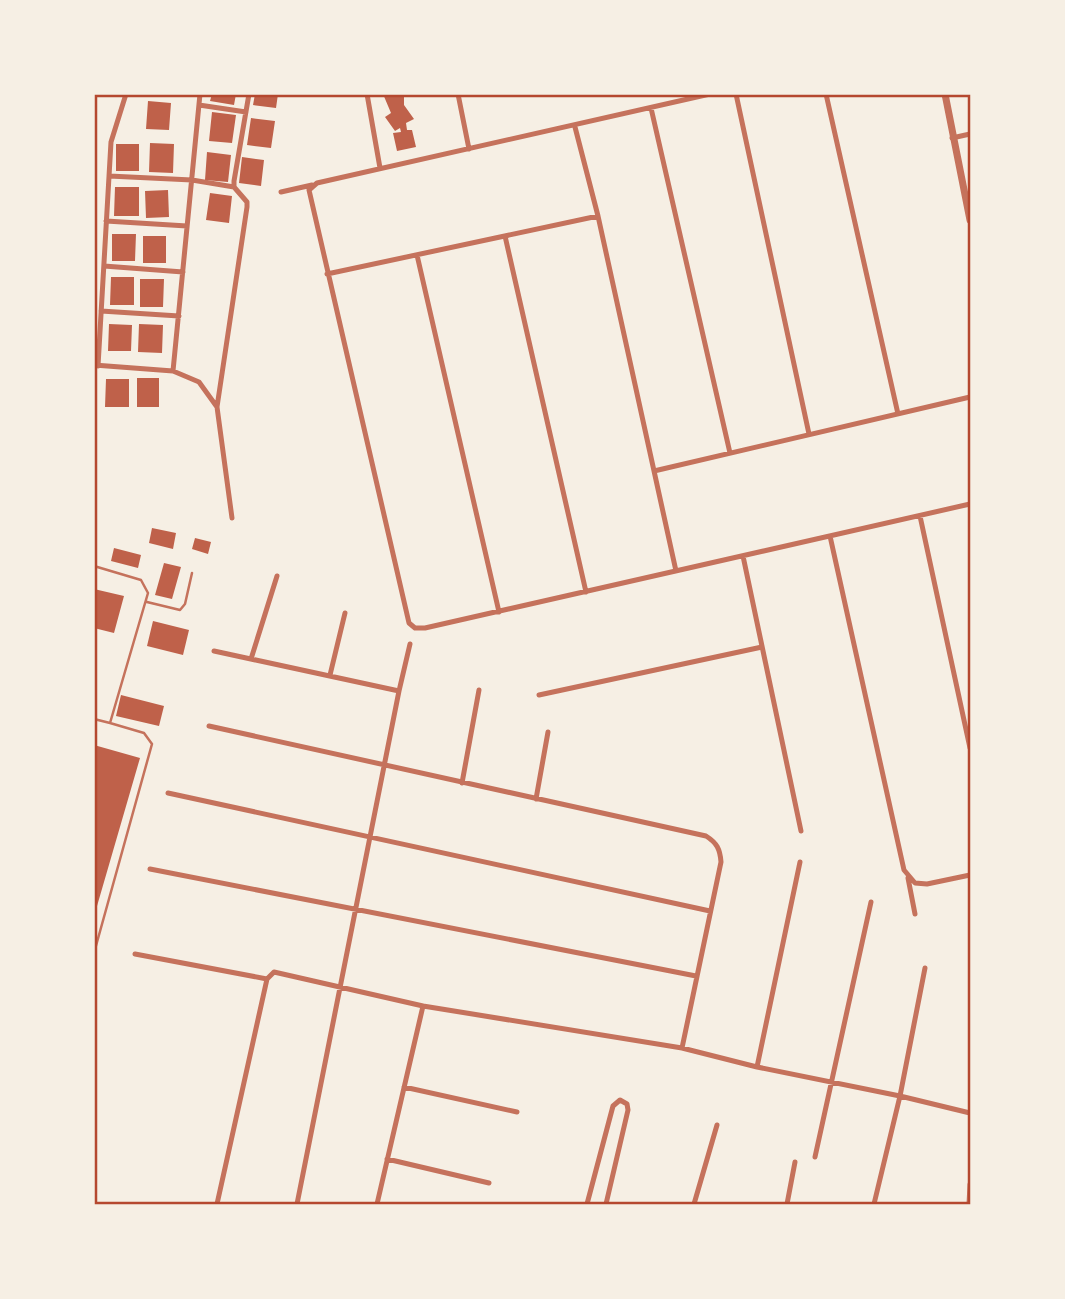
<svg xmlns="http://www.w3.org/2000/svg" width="1065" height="1299" viewBox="0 0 1065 1299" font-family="'Titillium Web',sans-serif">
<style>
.building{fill:#bf614a}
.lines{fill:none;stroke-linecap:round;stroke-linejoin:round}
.service{stroke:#c5725c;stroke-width:2.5}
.minor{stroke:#c5725c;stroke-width:5}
.tertiary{stroke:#c5725c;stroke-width:7}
.neatline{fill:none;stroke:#b5482f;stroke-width:2.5}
</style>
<rect width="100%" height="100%" fill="#f6efe4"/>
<path class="building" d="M212 94H236L234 105 210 101Z
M255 94H278L276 108 253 105Z
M383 94H404V105L414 119 406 123 407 130H412L416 147 397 151 393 133 401 132 400 128 395 131 385 117 391 113Z
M148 101 171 103 169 130 146 129Z
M212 112 236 115 232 143 209 141Z
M251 118 275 121 271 148 247 145Z
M150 143 174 144 173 173 149 172Z
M116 144H139V171H116Z
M207 152 231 155 228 182 205 180Z
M242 157 264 160 261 186 239 183Z
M115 187H139V216H114Z
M168 190 169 217 146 218 145 191Z
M210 193 232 196 229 223 206 220Z
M112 234H136L135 261H112Z
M143 236H166V263H143Z
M111 277H134V305H110Z
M140 279H164L163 307H140Z
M109 324 132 325 131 351H108Z
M139 324 163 325 162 353 138 352Z
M137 378H159V407H137Z
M106 379H129V407H105Z
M152 528 176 533 173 549 149 543Z
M195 538 211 542 208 554 192 549Z
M114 548 141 555 138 568 111 561Z
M164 563 181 567 172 599 155 595Z
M94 589 124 596 114 633 94 628Z
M153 621 189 630 183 655 147 646Z
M121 695 164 706 159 726 116 716Z
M94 745 140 758 95 913H94Z"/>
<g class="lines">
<path class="service" d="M94 566 141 580 148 593 110 723 94 719
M147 602 180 610 185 604 192 573
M94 953 152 744 144 733 110 723"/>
<path class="minor" d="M367 94 380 168
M458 94 469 149
M710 94 317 183 309 190 409 623 415 628H425L970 504
M736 94 809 434
M826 94 898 414
M199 105 246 112
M651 108 730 453
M575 127 598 216 676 571
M952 138 970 134
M109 176 192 180 234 187
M281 192 312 185
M106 221 187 226
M505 236 586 592
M417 255 499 612
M104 266 183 272
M327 274 598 216
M101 311 179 316
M94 365 173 371 199 382 217 407 232 518
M98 366 111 142 126 94
M173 371 200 94
M217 407 247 207V202L234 187V181L249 94
M654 471 970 397
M920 516 970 748
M830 536 904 870 915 883 927 884 970 875
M743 556 801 831
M214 651 399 691 297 1204
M251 659 277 576
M330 675 345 613
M399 691 410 644
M539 695 762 647
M209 726 706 836C717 843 720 849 721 862L682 1048
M462 783 479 690
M168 793 710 911
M536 799 548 732
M150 869 696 976
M908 878 915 914
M135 954 267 979
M925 968 900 1096 970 1113
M757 1067 800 862
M404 1087 517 1112
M815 1157 871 902
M387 1159 489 1183
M217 1204 267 979 274 972 423 1006 682 1048 757 1067 900 1096 874 1204
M377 1204 423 1006
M587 1204 613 1106 620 1100 627 1104 628 1110 606 1204
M694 1204 717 1125
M787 1204 795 1162
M969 1204 970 1184"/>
<path class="tertiary" d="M945 94 970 220"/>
</g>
<rect width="1065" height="1299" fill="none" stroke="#f6efe4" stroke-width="192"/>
<rect x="96" y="96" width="873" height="1107" class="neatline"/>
</svg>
